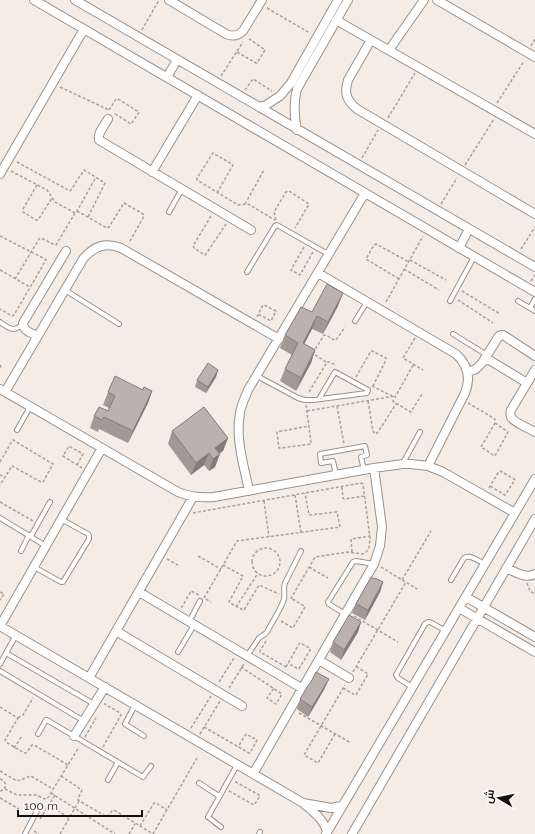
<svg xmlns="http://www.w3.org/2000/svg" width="535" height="834" viewBox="0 0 535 834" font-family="Raleway,Cairo,sans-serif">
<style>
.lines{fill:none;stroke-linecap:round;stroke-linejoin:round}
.lane-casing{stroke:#9a918b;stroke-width:6}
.street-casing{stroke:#9a918b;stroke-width:10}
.path{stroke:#a8a19c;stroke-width:1.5;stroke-dasharray:3 2;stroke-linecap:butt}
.lane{stroke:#fff;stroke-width:4}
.street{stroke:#fff;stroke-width:8}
.wall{fill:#a39896}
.shaded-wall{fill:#847c7a}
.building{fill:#bdb1af;stroke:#847c7a}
</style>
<rect width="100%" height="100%" fill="#f5ece5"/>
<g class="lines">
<g class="lane-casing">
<path id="lane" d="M169 212 182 189
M247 272 275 226 277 225 328 254
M65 290 119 324
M450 301 474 257
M518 301 535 311
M530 308 535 299
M355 321 367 302
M0 322C9 328 13 333 23 324
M453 334 487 355
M257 376 298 398 305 400H313L367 393 368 390 335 372 319 399
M17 430 30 407
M403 463 420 432
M336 475 333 461 321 463 320 455V454L365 446 367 455 361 457 364 470
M0 518 46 546
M31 536 50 502
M21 551 29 535
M34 567 61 582H63L89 539V536L88 534 61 519
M451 580 464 558C471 554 478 561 485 564
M345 614 329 604 328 602 353 562 356 561 374 564
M189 622 200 601
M178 652 194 625
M6 653 94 704
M247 656 259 638 265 634 267 632C271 624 282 607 284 599 285 593 283 588 285 583L301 551
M0 664 16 635
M0 671 84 721
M412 687 398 678 396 675 425 624 428 622H430L446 631
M135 705 125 724 144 736
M38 734 46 720H47L143 777 151 766
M108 780 118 762
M199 783 219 796
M221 827 208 817 237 765
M25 834 39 807
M259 834 260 832"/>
</g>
<g class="street-casing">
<path id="street" d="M34 0 535 292
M75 0 535 267
M169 0 226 34C233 37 238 36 243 31L262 0
M437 0 535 57
M336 20 535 134
M371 40 348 80C344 93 346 100 357 109L535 214
M389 50 424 0
M167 77 177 60
M259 107 266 105 280 96 291 83 338 0
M108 119C105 125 97 133 99 140L251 230
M297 130C294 115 293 103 297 89L348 0
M152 172 198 95
M0 174 84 29
M459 248 469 229
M318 273 456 354C468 365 471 378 465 393L428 466
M38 336C31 333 23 331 23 323L66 251
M486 358 527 383
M535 370 511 410C510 413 510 414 511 417 513 422 530 429 535 432
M468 372 476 369 482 363 499 336 501 335H503L535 356
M0 389 178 492C190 497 201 498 214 497L374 468 403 464H411L428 466 443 472 515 513
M5 392 83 259C94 246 105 242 121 248L279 339
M249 491C244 466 235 438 240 413 241 405 245 398 248 390L365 193
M506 568C516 572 525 579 535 574
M139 592 303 689
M466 597 535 637
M459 608 535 652
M0 626 303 803C312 811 324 819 327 832
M0 626 102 448
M116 631 242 706
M319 660 349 678
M89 678 193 497
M74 736 105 687
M253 774 374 564 380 546 382 527 374 468
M303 803 331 808 342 806
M326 834 535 479
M352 834 535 519"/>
</g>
<path class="path" d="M267 8 310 33
M142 30 159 0
M531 46 535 39
M237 52 256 63H257L265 50 248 38
M221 76 243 42
M60 87 109 110
M245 90 253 79 272 91
M497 103 524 61
M109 110 116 99H118L139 112 138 114 131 124 114 113
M388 118 415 73
M362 158 378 130
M17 162 70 191 71 190 84 170 105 183 88 217
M465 165 494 119
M11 171 47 190 55 202 75 213H76L96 177
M37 185 23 209V212L36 220H38L52 198
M217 193 233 165 232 164 213 153 197 178V180L238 205 248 204 275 220
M245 204 264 170
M441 204 457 178
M77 211 107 228 109 227 124 203 143 214 144 216 129 243
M211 216 193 246 194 248 205 255 206 254 226 224
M276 220 274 212 286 192 288 191H289L309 204 295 228
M0 236 45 259 46 260 14 315 12 316 0 309
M304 247 291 270 300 275 313 252
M521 249 535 227
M410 260 446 280
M404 269 439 290
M0 270 30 287
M15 279 39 239 41 238 55 245H56L75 213
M399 279 366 259 374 245 376 244 409 262
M531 281 535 275
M462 291 500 314
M458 300 493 323
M386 302 423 236
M257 317 263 305H264L276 311 271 321 258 314
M415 338 403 358 423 370
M326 362 314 354V351L324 335C329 335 331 340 336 340L345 327
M0 365 1 367 0 368
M413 365 393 401 394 402 411 412 422 394
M356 377 371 351H372L386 358V360L373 386
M372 386 392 396
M309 392 327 362H329L336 365
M368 401 373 431 375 434 377 433 378 432 396 404
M468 403 495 419V423L481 447 495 456 508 432 495 423
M306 405 311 442V444L281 448H279L277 433V432L309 426
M337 406 344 444
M307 411 395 396
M0 462 12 441 13 440 53 464 43 482H41L12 466 0 485
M77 465 83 454 69 446 63 456 82 468
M0 475 5 477
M342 487 343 498 344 499 365 496
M489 488 498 473 500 471 502 472 514 479 515 480 505 495 490 486
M295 495 301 533
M264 501 269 537
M0 502 33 521
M193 513 361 483 363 484 370 538 369 547 368 550 365 553 362 554 347 552 315 557 290 600
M252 562a14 14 0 1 1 28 0a14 14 0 1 1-28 0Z
M352 552 351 539 370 536
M198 556 221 569
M167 559 178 565
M223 565 243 576 229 602 243 610H244L259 585 279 594
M309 567 328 578
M381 567 417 589
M402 580 431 531
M527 583 530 591 535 594
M0 592 4 594 0 600
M204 598 237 541 340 527 337 512 309 515 305 493
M206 599 211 602
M181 607H182L191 591 199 595
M236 607 258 573
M354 616 398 642
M281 621 293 628 305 607 304 606 291 598
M266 641 260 651V652L286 667
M241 667 282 694 276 704 267 698 274 688
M286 667 299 644 300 643 310 648V650L299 669H298L288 663
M353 672 406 582
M219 682 234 658
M229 688 244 664
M343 688 355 695H356L368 674 357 667
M0 707 18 718 5 740 6 742 24 753H26L32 745H34L68 765
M299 713 351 743
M18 718 23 715 33 698
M204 727 249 753H250L257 740 246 734 238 747
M191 728 211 696
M200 734 220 701
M335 734 318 763 304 755 345 685
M85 737 96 718
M103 747 121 715 120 713 105 704H104
M14 748 22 736
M0 771 17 781 31 776 53 789
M61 776 82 790 78 799V800L107 817 112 811 114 810 153 834
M0 779 4 781 6 786 3 790 0 791
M5 789 17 795H36L45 799H47L79 747
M229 791 254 805 260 796 259 795 234 781
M51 793 115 834
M0 798 19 809
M49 805 69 818
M40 819 55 795
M140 826 154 803H156L167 810
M34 831 39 834
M60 834 79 801
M129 834 135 824
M153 834 197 758"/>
<use href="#lane" class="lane"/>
<use href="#street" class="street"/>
</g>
<path class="wall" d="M338 306 323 334 312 329 304 344 315 350 311 363 296 391 280 381 285 369 292 355 280 348 285 335 312 312Z
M218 370 216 377 206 393 195 387 197 380Z
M143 390 152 391 148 403 128 443 99 429 98 432 90 428 94 416 108 411 109 408 103 405 108 392Z
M172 431 228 438 223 451 219 453 215 467 209 471 204 465 191 475 168 444Z
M374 579 383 582 380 592 365 620 352 613 356 604Z
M361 622 358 632 341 660 330 652 333 642Z
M325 688 308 717 297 709 300 699Z"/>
<path class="shaded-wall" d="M343 293 338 306 323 334 328 322Z
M317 316 312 329 298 356 303 343Z
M315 350 311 363 296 391 301 378Z
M218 370 216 377 206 393 208 387Z
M152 391 148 403 128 443 133 431Z
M228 438 223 451 213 458 215 448Z
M209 453 204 465 191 475 196 463Z
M220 454 215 467 209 471 213 459Z
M383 582 380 592 365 620 368 610Z
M361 622 358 632 341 660 344 650Z
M329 679 325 688 308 717 312 707Z"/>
<path class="building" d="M327 284 343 293 328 322 317 316 303 343 315 350 301 378 285 369 298 343 285 335 301 307 312 312Z
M208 363 218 370 208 387 197 380Z
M115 376 143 390 144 387 152 391 133 431 104 417 102 420 94 416 99 407 108 411 115 396 108 392Z
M204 407 228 438 215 448 220 454 213 459 209 453 196 463 172 431Z
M371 577 374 579 375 578 383 582 368 610 356 604Z
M349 615 361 622 344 650 333 642Z
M316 672 329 679 312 707 300 699 309 684 311 682Z"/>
<g transform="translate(499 798) rotate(280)" stroke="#fefbf8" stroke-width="3" paint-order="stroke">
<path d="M0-3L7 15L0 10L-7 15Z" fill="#120f0d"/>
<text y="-6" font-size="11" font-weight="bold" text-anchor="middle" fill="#120f0d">ش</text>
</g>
<path d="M18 810v6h124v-6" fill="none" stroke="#120f0d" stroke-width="2"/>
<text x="24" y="810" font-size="12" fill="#120f0d" stroke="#fefbf8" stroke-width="3" paint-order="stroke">100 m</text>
</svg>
